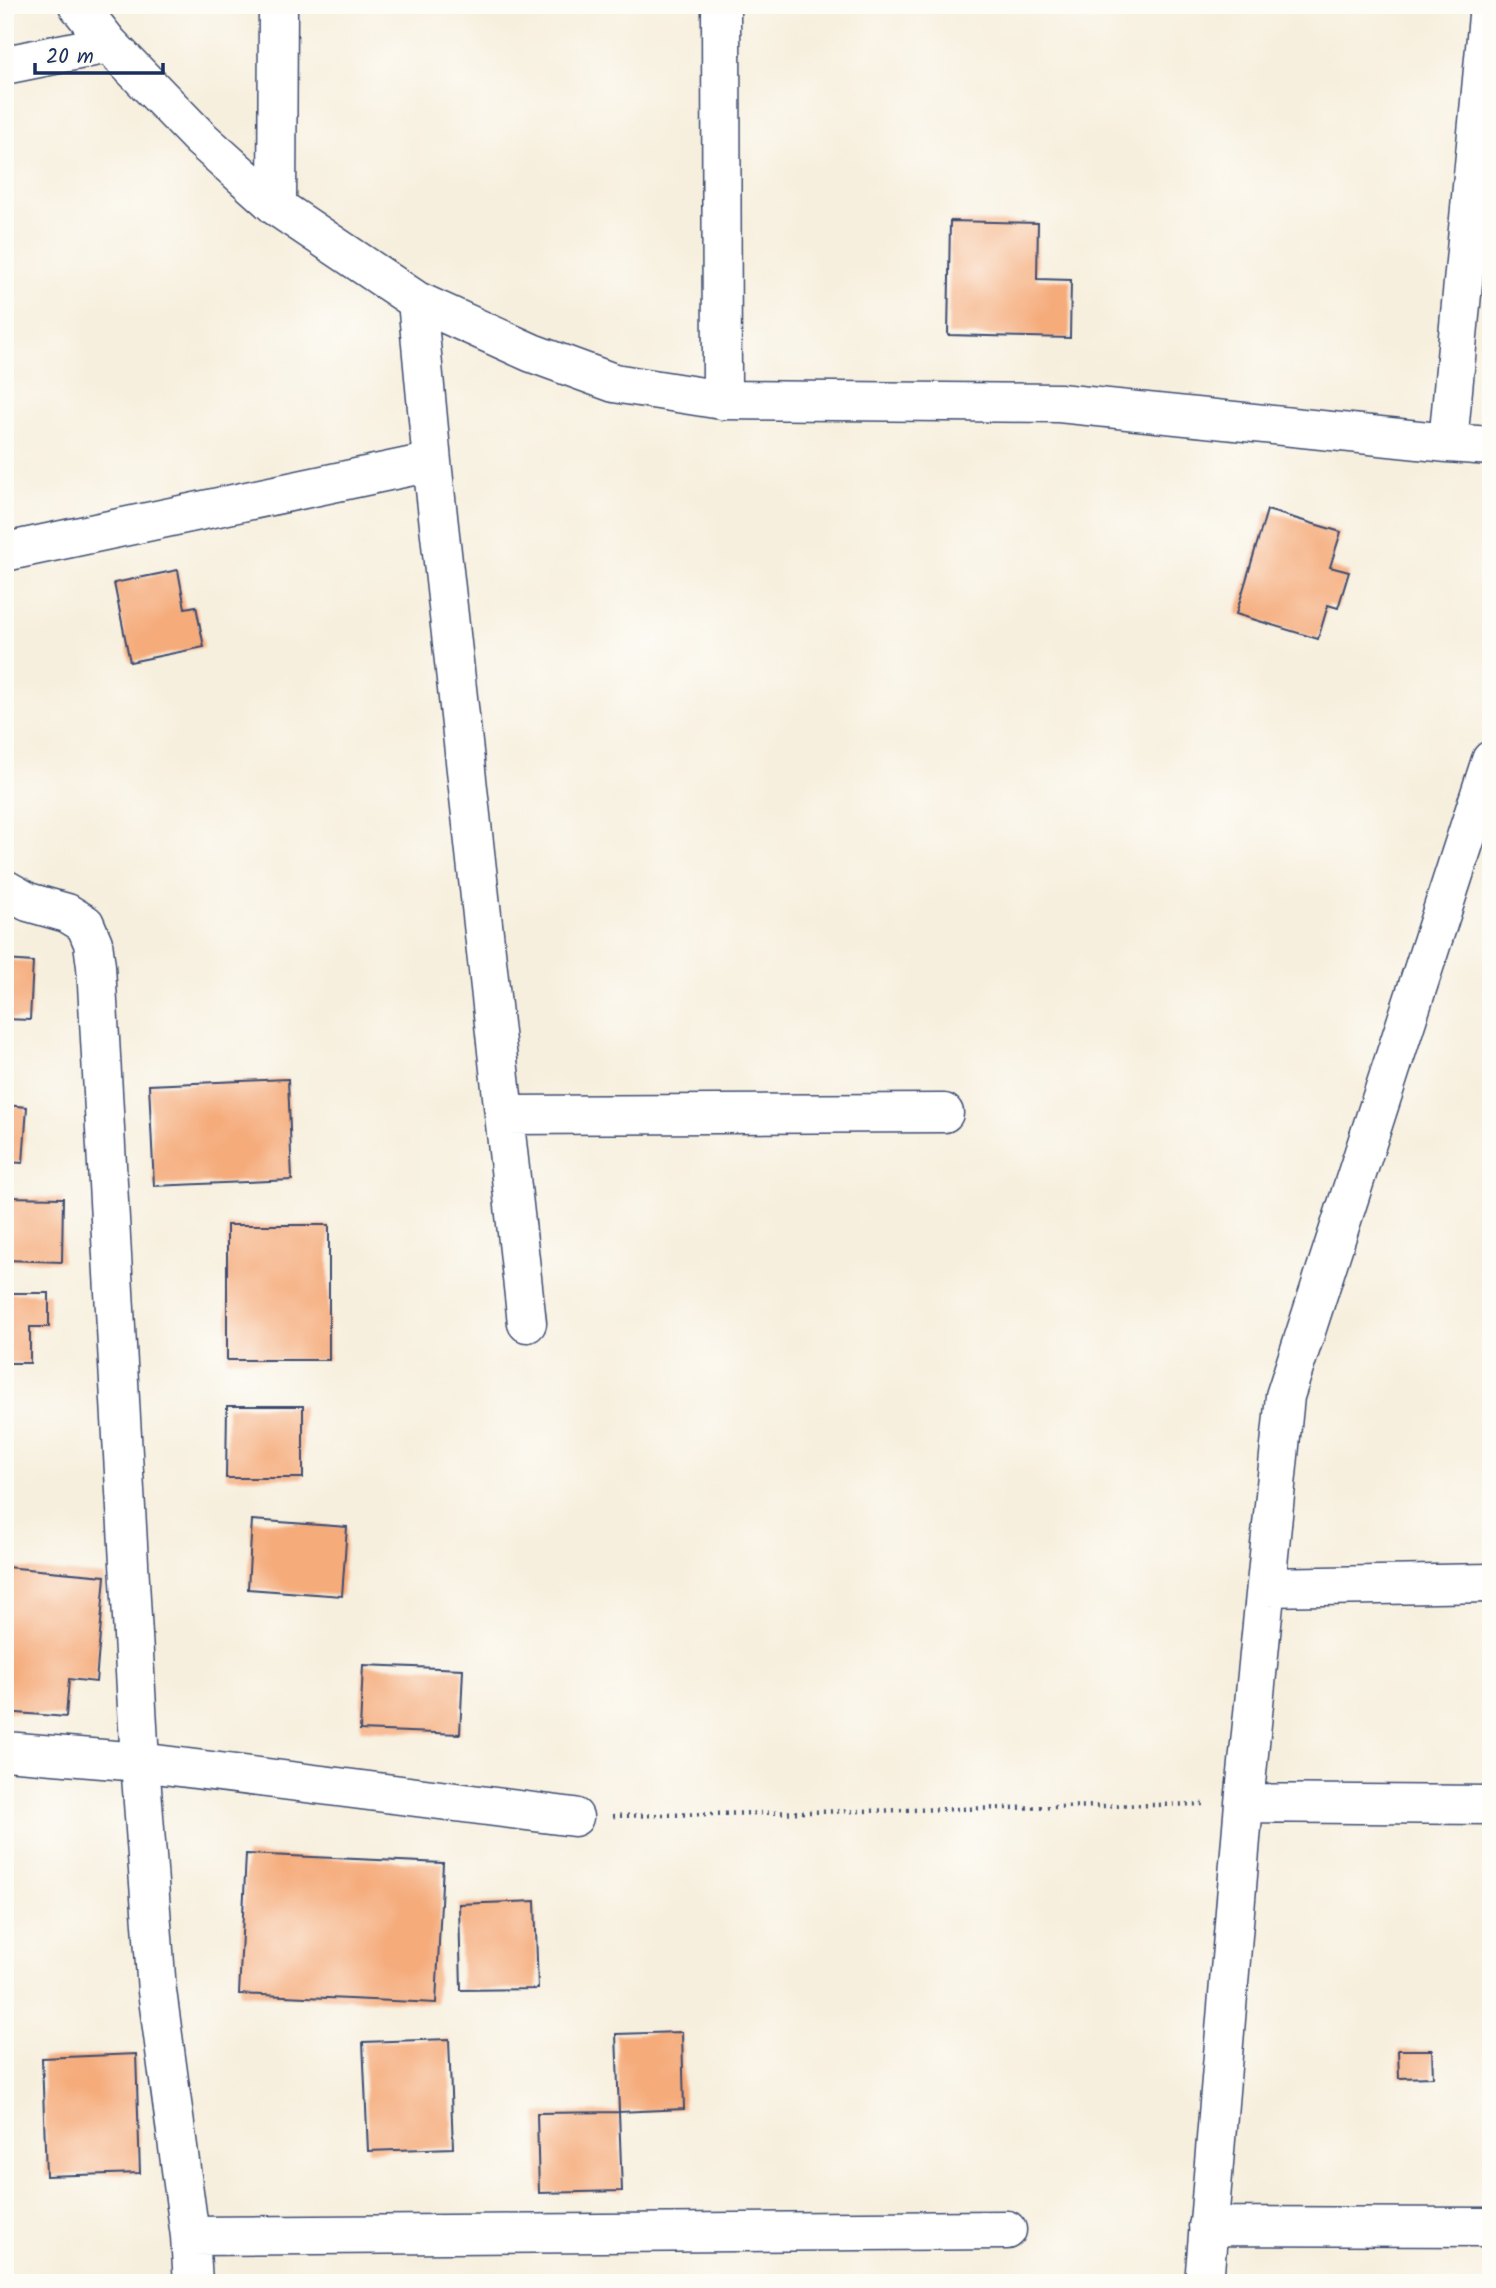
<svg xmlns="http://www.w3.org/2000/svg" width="1496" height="2288" viewBox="0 0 1496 2288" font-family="Kalam,sans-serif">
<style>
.building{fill:#f5ab7a}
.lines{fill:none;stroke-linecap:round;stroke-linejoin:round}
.minor-casing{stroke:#3c4c71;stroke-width:41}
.path{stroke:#3c4c71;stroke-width:4.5;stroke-dasharray:2 5;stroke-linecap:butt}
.minor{stroke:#fff;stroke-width:38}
</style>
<rect width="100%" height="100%" fill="#fdfcf7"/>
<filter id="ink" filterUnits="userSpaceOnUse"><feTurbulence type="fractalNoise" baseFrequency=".0143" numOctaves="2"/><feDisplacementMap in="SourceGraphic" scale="14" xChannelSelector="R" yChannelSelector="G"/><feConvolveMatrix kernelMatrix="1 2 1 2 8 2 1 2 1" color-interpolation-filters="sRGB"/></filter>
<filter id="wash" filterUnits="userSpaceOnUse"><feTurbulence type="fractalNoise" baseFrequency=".00686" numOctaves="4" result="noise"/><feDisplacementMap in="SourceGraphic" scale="28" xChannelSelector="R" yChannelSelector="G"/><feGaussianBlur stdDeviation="1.57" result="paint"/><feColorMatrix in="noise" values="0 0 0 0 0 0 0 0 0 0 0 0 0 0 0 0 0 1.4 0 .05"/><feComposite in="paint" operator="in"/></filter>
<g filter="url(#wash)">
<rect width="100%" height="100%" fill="#f7efdd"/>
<g id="blocks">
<path class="building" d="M950 221 1038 223 1037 279 1071 280 1070 338 948 335Z
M1267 510 1341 532 1330 567 1349 572 1338 608 1328 605 1318 639 1236 614Z
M178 570 185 608 196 606 204 647 130 662 114 583Z
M5 960 33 962 30 1020 5 1019Z
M288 1079 292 1180 154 1186 149 1085Z
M5 1105 27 1107 23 1163 5 1162Z
M5 1197 63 1198 62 1262 5 1260Z
M227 1225H329V1360H227Z
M5 1293H49V1327H30V1363H5Z
M227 1406H303V1478H226Z
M252 1520 347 1527 342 1596 248 1589Z
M5 1567 105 1576 96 1682 69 1679 66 1717 5 1712Z
M363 1665 463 1669 460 1734 360 1730Z
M246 1854 443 1863 436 2003 239 1994Z
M535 1901 538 1989 461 1990 459 1904Z
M682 2032 684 2109 619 2112 616 2034Z
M449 2039 453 2148 368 2151 363 2042Z
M1398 2050H1432L1433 2077 1399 2078Z
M136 2054 140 2173 46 2176 42 2058Z
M619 2112 622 2191 539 2193 537 2113Z"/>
</g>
</g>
<g filter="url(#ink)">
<use href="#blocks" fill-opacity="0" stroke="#3c4c71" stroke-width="2"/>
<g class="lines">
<g class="minor-casing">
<path id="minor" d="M78 5 109 44 200 138 277 207 417 301 532 353 614 383 722 400 1059 403 1448 443 1489 5
M721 5 722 400
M5 65 109 44
M277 207 278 5
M417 301 432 462
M1448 443 1491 446
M5 552 432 462 527 1323
M5 889 28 902 67 913 85 924 93 943 96 966 140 1762 5 1751
M504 1115 944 1113
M1266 1587 1491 1583
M1244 1803 1491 1805
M1208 2226 1491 2227
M190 2236 1007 2230
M193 2283 190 2236 157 1991 140 1762 574 1817
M1204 2283 1244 1803 1285 1396 1491 760"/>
</g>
<path class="path" d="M613 1816 1203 1804"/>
<use href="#minor" class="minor"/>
</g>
</g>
<rect width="1496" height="2288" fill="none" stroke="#fdfcf7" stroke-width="28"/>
<path d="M35 63v10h128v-10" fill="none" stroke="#1b2f5e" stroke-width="3.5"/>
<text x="46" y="63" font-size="21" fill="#1b2f5e" stroke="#fdfcf7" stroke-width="5" paint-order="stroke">20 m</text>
</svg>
